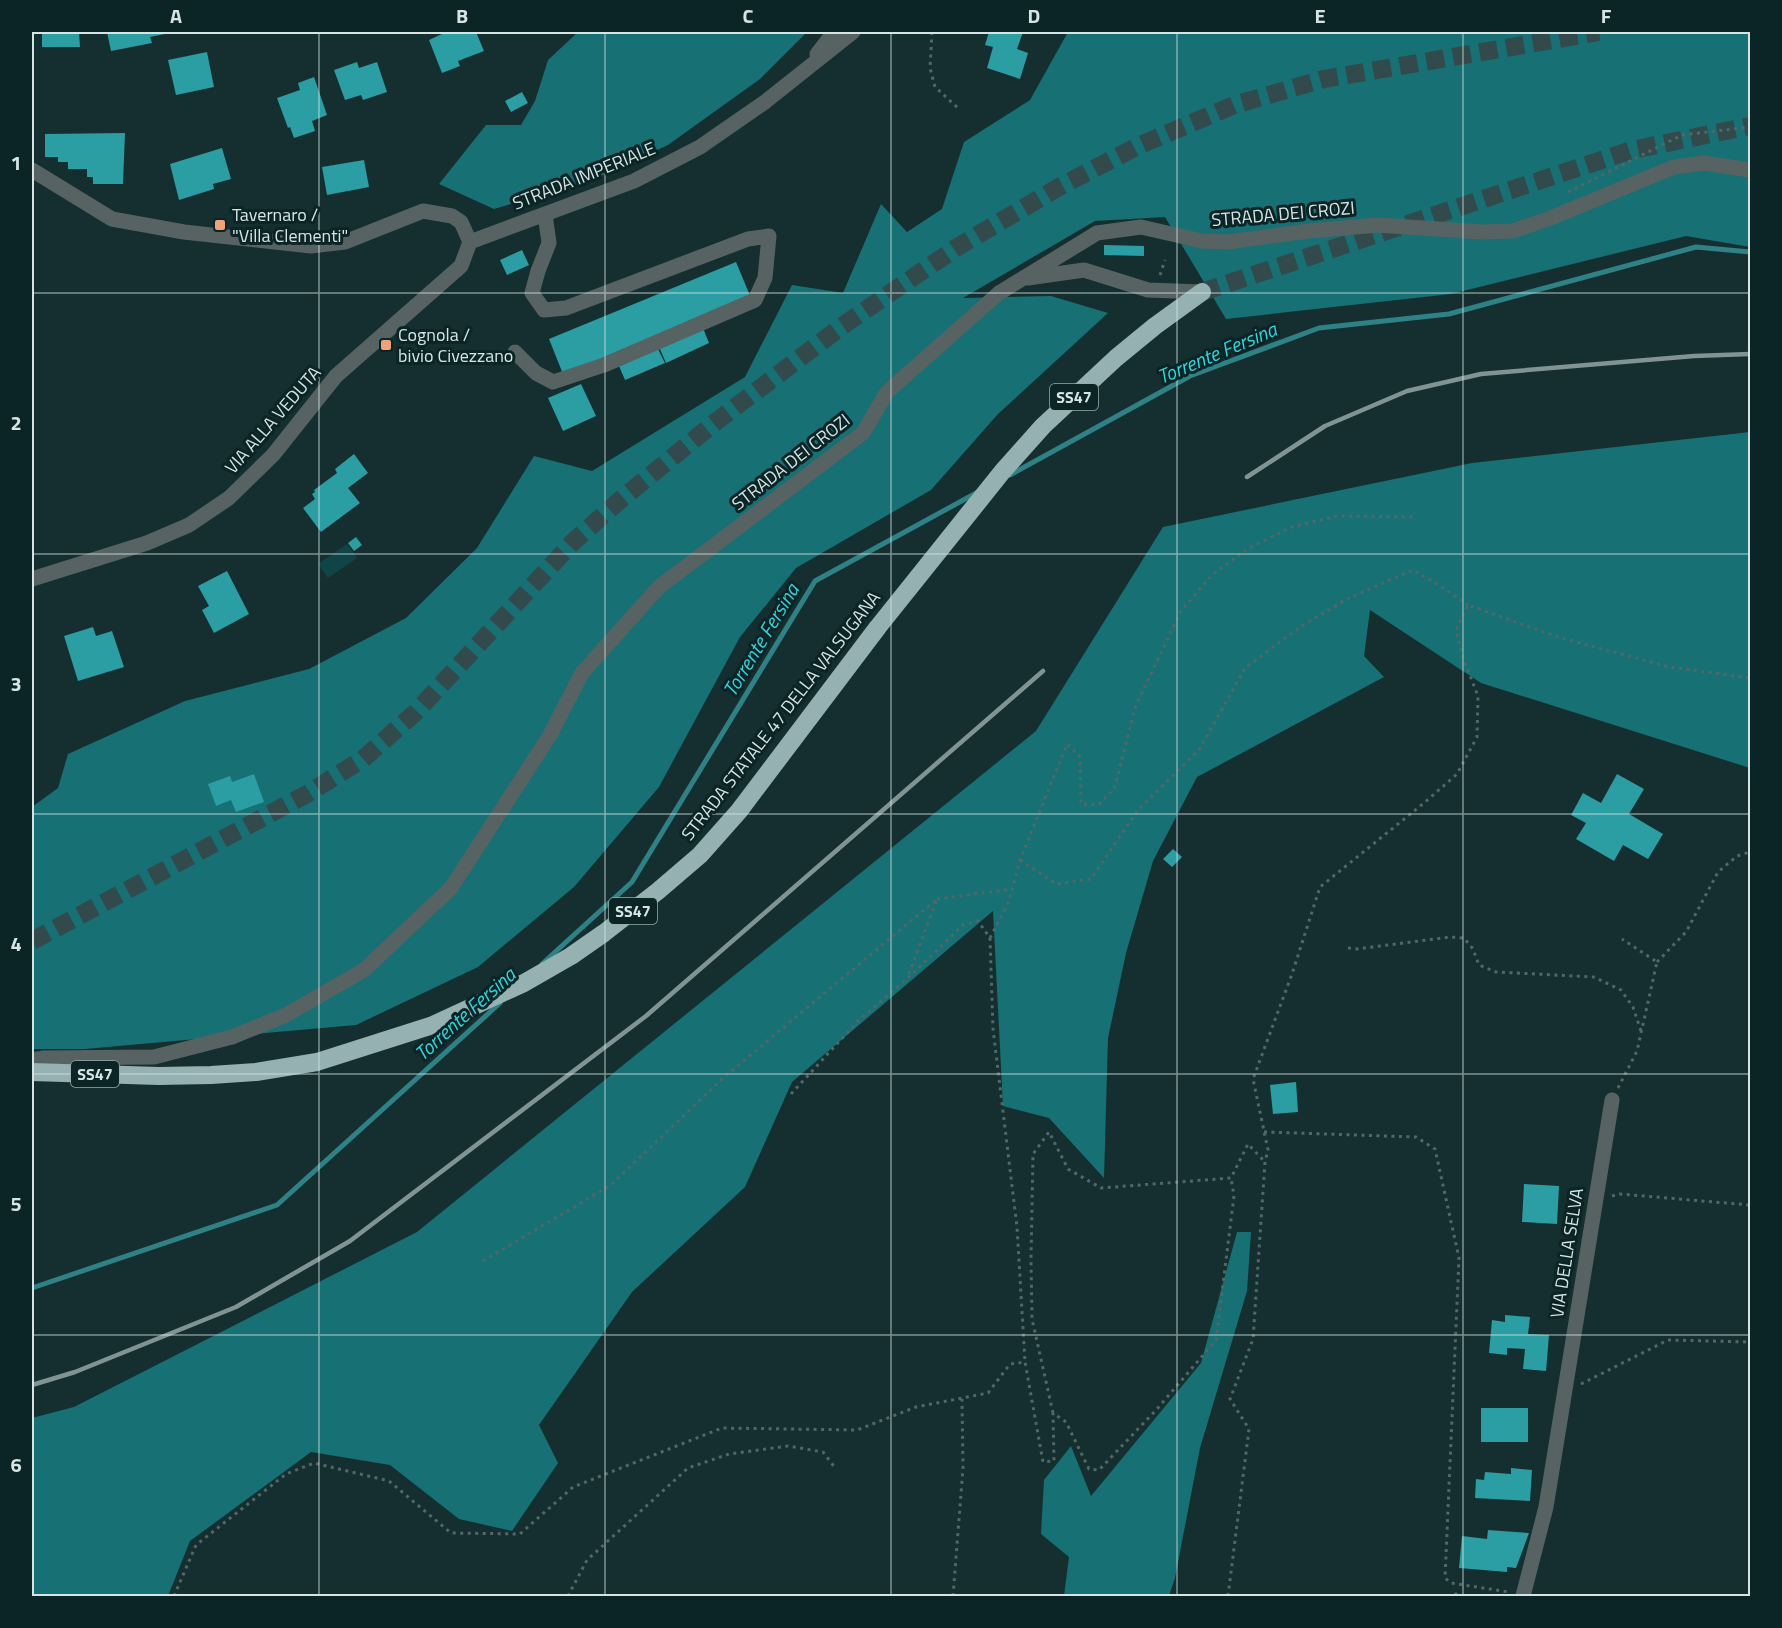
<svg xmlns="http://www.w3.org/2000/svg" width="1782" height="1628" viewBox="0 0 1782 1628" font-family="'Titillium Web',sans-serif">
<style>
.green{fill:#104547}
.forest{fill:#167074}
.lines{fill:none;stroke-linecap:round;stroke-linejoin:round}
.stream{stroke:#2e8285;stroke-width:5}
.building{fill:#2a9ea2}
.highway-tunnel{stroke:#324a4b;stroke-width:18;stroke-dasharray:18 9;stroke-linecap:butt}
.path{stroke:#516768;stroke-width:3;stroke-dasharray:3 4.5;stroke-linecap:butt}
.minor{stroke:#576363;stroke-width:15}
.highway{stroke:#95b1b2;stroke-width:18}
.rail{stroke:#809494;stroke-width:4.5}
.grid{fill:none;stroke:#d6e4e4;stroke-width:1.5;stroke-opacity:0.55}
.poi-dot{fill:#f0a279;stroke:#0b2526;stroke-width:2}
.labels{text-anchor:middle;stroke-width:6;stroke-linejoin:round;paint-order:stroke}
.shield{fill:#0b2526;stroke:#99abab;stroke-width:1.5}
.shield-label{font-size:16px;font-weight:bold;fill:#d6e4e4}
.street-label{font-size:18px;fill:#d6e4e4;stroke:#0b2526}
.poi-label{font-size:18px;fill:#d6e4e4;stroke:#0b2526;text-anchor:start}
.water-label{font-size:20px;font-style:italic;fill:#2ed7dd;stroke:#0b2526}
.neatline{fill:none;stroke:#d6e4e4;stroke-width:2}
.grid-label{font-size:20px;text-anchor:middle;font-weight:bold;fill:#d6e4e4}
</style>
<rect width="100%" height="100%" fill="#152f30"/>
<path class="green" d="M347 544 357 558 328 578 318 564Z"/>
<path class="forest" d="M578 32H807L760 79 668 145 592 180 494 209 439 184 486 125H521L535 101 548 60Z
M1068 32H1750V247L1686 236 1451 294 1226 319 1165 217 1095 221 963 298 1051 296 1108 313 998 414 931 490 796 568 740 637 659 787 574 887 478 967 356 1025 85 1049H32V807L58 788 68 754 185 701 309 669 406 618 477 548 534 456 592 471 745 377 792 285 843 293 881 204 907 232 942 209 964 142 1030 100Z
M1750 432V768L1481 683 1370 610 1364 656 1384 677 1197 777 1153 861 1126 953 1108 1038 1104 1178 1049 1118 1003 1106 993 911 792 1082 745 1187 632 1292 539 1425 558 1463 512 1531 459 1519 390 1465 311 1452 190 1541 168 1596H32V1418L74 1407 417 1232 1036 731 1163 527 1472 463Z
M1237 1232H1251L1247 1291 1200 1448 1175 1578 1169 1596H1064L1069 1557 1041 1534 1044 1480 1071 1446 1091 1496 1201 1363Z"/>
<g class="lines">
<path class="stream" d="M1010 475 1190 376 1319 328 1449 314 1696 247 1750 252
M542 964 632 882 815 581 978 492
M32 1288 277 1205 500 1003"/>
</g>
<path class="building" d="M42 32H79L80 47H42Z
M107 32H170V33L150 37 152 43 111 51Z
M441 32H476L484 51 458 61 460 66 442 73 429 40 442 34Z
M989 32H1023L1017 49 1028 53 1020 79 987 68 993 47 985 45Z
M207 52 214 87 176 95 168 60Z
M357 62 359 68 377 62 387 92 363 100 361 95 345 100 334 70Z
M314 77 327 115 312 121 315 131 294 138 290 127 288 128 277 98 300 90 298 83Z
M522 92 528 103 511 112 505 101Z
M125 133 123 184H93V177H87V169H68V162H58V157H45V134Z
M222 148 231 179 213 184 214 189 179 200 170 164Z
M364 160 369 187 327 195 322 167Z
M1104 245 1144 246V256L1104 255Z
M522 250 529 265 507 275 500 260Z
M736 262 751 298 563 374 549 339Z
M703 328 709 343 666 363 659 347Z
M658 349 665 363 625 380 619 366Z
M581 384 596 416 563 431 548 398Z
M354 454 368 473 348 488 360 503 321 532 303 508 315 499 312 494 315 492 314 490 337 473 335 469Z
M356 537 362 545 354 551 348 543Z
M227 571 249 614 214 633 202 610 209 606 198 586Z
M93 627 96 636 112 631 124 667 78 681 64 636Z
M254 774 264 802 236 812 231 800 216 806 208 784 230 776 232 782Z
M1617 774 1644 789 1629 814 1663 834 1648 859 1623 845 1614 861 1576 839 1586 823 1571 815 1583 793 1601 803Z
M1173 849 1182 857 1172 867 1163 859Z
M1296 1082 1298 1112 1273 1114 1270 1085Z
M1524 1184 1559 1186 1557 1224 1522 1222Z
M1505 1315 1530 1317 1528 1334 1549 1335 1546 1371 1523 1369 1525 1349 1507 1348V1355L1489 1353 1492 1320 1505 1322Z
M1481 1408H1528V1442H1481Z
M1511 1468 1532 1470 1530 1501 1475 1498 1476 1479 1484 1480 1485 1472 1511 1474Z
M1488 1530 1529 1533 1516 1568 1507 1567V1572L1459 1568 1462 1536 1487 1539Z"/>
<g class="lines">
<path class="highway-tunnel" d="M1202 292 1632 150 1750 126
M32 941 307 794 363 759 416 712 572 543 619 501 713 424 842 326 959 246 1059 187 1138 146 1234 105 1324 79 1599 32"/>
<path class="path" d="M932 32 930 68 935 87 958 108
M1568 192 1682 135 1750 127
M1160 275 1165 260
M1020 860 1056 884 1091 879 1138 810 1199 750 1245 668 1300 627 1347 599 1413 570 1439 585 1468 605
M937 899 1013 889
M990 938 1009 901 1020 860 1067 744 1080 757 1081 804 1098 805 1114 789 1136 705 1181 611 1213 574 1249 548 1292 527 1337 516 1414 517
M1348 948 1357 949 1450 937 1464 938 1473 949 1479 965 1496 972 1594 977 1621 990 1633 1007 1641 1031
M1657 962 1686 932 1718 872 1737 856 1750 852
M1618 1088 1637 1051 1657 962 1622 939
M791 1094 858 1021 908 978 963 925 978 921 990 938 993 1029 1017 1227 1025 1362
M1264 1132 1416 1137 1435 1149 1459 1258 1445 1578 1451 1583 1509 1592
M1612 1196 1620 1194 1750 1205
M483 1261 611 1185 723 1078 937 899 908 976
M1581 1384 1668 1340 1750 1342
M1053 1413 1032 1319 1031 1259 1033 1154 1049 1132 1068 1169 1101 1188 1231 1178 1248 1144 1265 1162
M174 1596 196 1545 286 1474 314 1463 389 1481 451 1533 520 1534 573 1487 722 1428 857 1430 916 1407 988 1393 1010 1364 1025 1362 1043 1462 1054 1461 1053 1413 1066 1422 1089 1469 1099 1470 1157 1409 1216 1340 1234 1196 1231 1178
M568 1596 587 1560 688 1468 729 1454 788 1446 823 1452 836 1469
M953 1596 963 1468 962 1399
M1228 1596 1249 1429 1230 1399 1253 1339 1265 1162 1268 1150 1253 1079 1292 974 1320 887 1424 803 1457 774 1477 737 1478 696 1463 658 1456 630 1468 605 1558 637 1669 667 1750 678
M1447 1596 1456 1594 1463 1596"/>
<path class="minor" d="M817 54 834 32
M32 170 112 219 184 232 311 246 345 242 423 211 452 216 461 222 470 242
M470 242 634 181 700 147 765 102 853 32
M1028 278 1084 270 1148 290 1202 292
M515 352 536 373 553 382 604 365 755 300 765 278 769 236 748 239 566 308 544 310 532 293 538 271 549 243 545 214
M32 579 147 543 189 525 229 498 273 455 336 376 461 266 470 242
M32 1060 44 1058 154 1057 232 1037 286 1015 364 970 451 888 550 735 582 673 659 587 863 433 887 392 999 293 1097 233 1141 227 1202 241 1228 242 1309 231 1378 225 1482 232 1513 231 1548 219 1674 167 1704 163 1750 170
M1523 1596 1546 1507 1612 1100"/>
<path class="highway" d="M32 1072 159 1076 211 1075 256 1072 317 1062 433 1025 524 983 571 956 604 933 658 891 700 855 739 811 878 627 1002 472 1043 426 1116 358 1155 326 1202 292"/>
<path class="rail" d="M1247 477 1325 426 1407 391 1481 374 1694 356 1750 354
M32 1385 75 1372 236 1307 350 1241 646 1016 1043 671"/>
</g>
<path class="grid" d="M319 32V1596M605 32V1596M891 32V1596M1177 32V1596M1463 32V1596M32 293H1750M32 554H1750M32 814H1750M32 1074H1750M32 1335H1750"/>
<g class="poi-dot">
<rect x="214" y="219" width="12" height="12" rx="3"/>
<rect x="380" y="339" width="12" height="12" rx="3"/>
</g>
<g class="labels">
<g class="shield">
<rect x="1050" y="384" width="48" height="26" rx="4.5"/>
<rect x="609" y="898" width="48" height="26" rx="4.5"/>
<rect x="71" y="1061" width="48" height="26" rx="4.5"/>
</g>
<g class="shield-label">
<text x="1074" y="403">SS47</text>
<text x="633" y="917">SS47</text>
<text x="95" y="1080">SS47</text>
</g>
<g class="street-label">
<text transform="translate(584 176) rotate(-22)" y="6">STRADA IMPERIALE</text>
<text transform="translate(1283 214) rotate(-5)" y="6">STRADA DEI CROZI</text>
<text transform="translate(273 420) rotate(-49)" y="6">VIA ALLA VEDUTA</text>
<text transform="translate(791 462) rotate(-38)" y="6">STRADA DEI CROZI</text>
<text transform="translate(781 716) rotate(-52)" y="6">STRADA STATALE 47 DELLA VALSUGANA</text>
<text transform="translate(1567 1253) rotate(-81)" y="6">VIA DELLA SELVA</text>
</g>
<g class="poi-label">
<text x="232" y="221">Tavernaro /<tspan x="232" dy="21">"Villa Clementi"</tspan></text>
<text x="398" y="341">Cognola /<tspan x="398" dy="21">bivio Civezzano</tspan></text>
</g>
<g class="water-label">
<text transform="translate(1217 353) rotate(-23)" y="7">Torrente Fersina</text>
<text transform="translate(761 640) rotate(-59)" y="7">Torrente Fersina</text>
<text transform="translate(465 1014) rotate(-42)" y="7">Torrente Fersina</text>
</g>
</g>
<rect width="1782" height="1628" fill="none" stroke="#0b2526" stroke-width="66"/>
<rect x="33" y="33" width="1716" height="1562" class="neatline"/>
<g class="grid-label">
<text x="176" y="23">A</text>
<text x="462" y="23">B</text>
<text x="748" y="23">C</text>
<text x="1034" y="23">D</text>
<text x="1320" y="23">E</text>
<text x="1606" y="23">F</text>
<text x="16" y="170">1</text>
<text x="16" y="430">2</text>
<text x="16" y="691">3</text>
<text x="16" y="951">4</text>
<text x="16" y="1211">5</text>
<text x="16" y="1472">6</text>
</g>
</svg>
